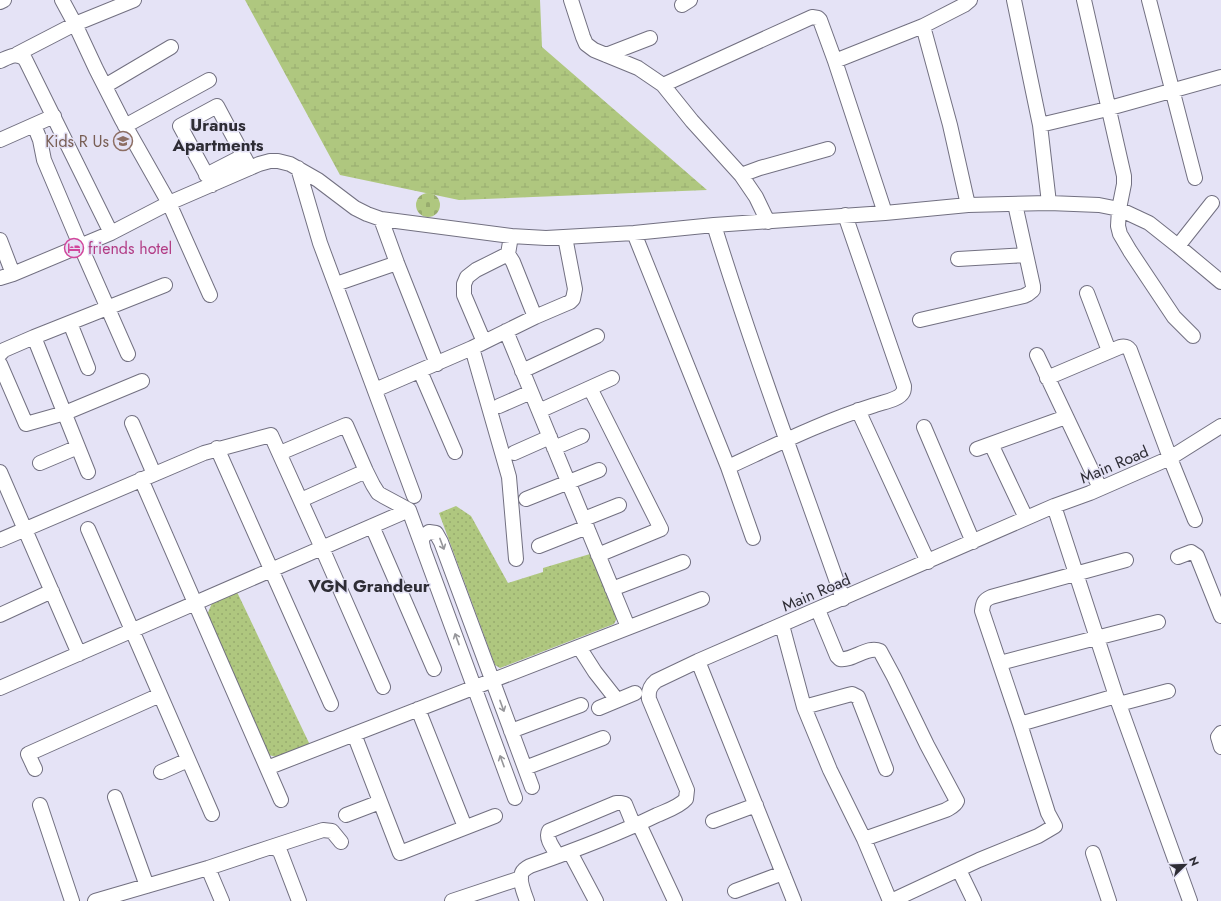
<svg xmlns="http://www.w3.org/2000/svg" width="1221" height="901" viewBox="0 0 1221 901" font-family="Jost,sans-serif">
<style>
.green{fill:url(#green-dots)}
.wetland{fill:url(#wetland-marsh)}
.cemetery{fill:url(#cemetery-stones)}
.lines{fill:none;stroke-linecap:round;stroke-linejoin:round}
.minor-casing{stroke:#727081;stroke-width:16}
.minor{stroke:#fff;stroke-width:14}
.oneway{stroke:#96969a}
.labels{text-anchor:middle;stroke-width:3;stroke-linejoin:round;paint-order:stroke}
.education-label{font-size:16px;fill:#785e54;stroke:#e5e3f6;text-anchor:end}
.hotel-label{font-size:16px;fill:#b23c85;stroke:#e5e3f6;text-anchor:start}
.street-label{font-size:16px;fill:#2e2d35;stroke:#e5e3f6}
.neighbourhood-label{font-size:17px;font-weight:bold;fill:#2e2d35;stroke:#e5e3f6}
</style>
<defs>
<pattern id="green-dots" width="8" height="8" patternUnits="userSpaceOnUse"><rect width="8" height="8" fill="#afc77f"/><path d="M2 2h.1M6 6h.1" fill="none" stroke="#97ab6e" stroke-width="1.8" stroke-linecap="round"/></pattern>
<pattern id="wetland-marsh" width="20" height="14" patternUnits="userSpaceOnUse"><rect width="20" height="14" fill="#afc77f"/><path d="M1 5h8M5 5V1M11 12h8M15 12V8" fill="none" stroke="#97ab6e"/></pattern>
<pattern id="cemetery-stones" width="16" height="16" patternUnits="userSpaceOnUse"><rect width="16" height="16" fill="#afc77f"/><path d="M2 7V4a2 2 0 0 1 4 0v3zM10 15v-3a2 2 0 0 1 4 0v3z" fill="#97ab6e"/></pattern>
</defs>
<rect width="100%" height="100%" fill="#e5e3f6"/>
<path class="green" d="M456 506 471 516 508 583 543 572V568L590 554 617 618 614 624 500 668 495 665 439 513Z
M237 592 310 745 276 757 269 755 207 615 212 603Z"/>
<path class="wetland" d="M245 0H540L542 47 707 190 459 200 340 175Z"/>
<path class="cemetery" d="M416 205a12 12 0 1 1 24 0a12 12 0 1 1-24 0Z"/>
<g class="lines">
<g class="minor-casing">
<path id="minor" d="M62 0 75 24 96 69 122 120 169 203 210 295
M571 0 583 37 586 44 594 50 638 68 663 85 692 121 741 175 756 197 768 222
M1014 0 1040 125 1049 203
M1084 0 1124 176V184L1119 209 1118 226 1120 234 1130 251 1174 317 1193 336
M1149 0 1195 178
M0 2 4 0
M682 5 690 0
M923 26 950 125 968 205
M17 54 75 24 134 0
M606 55 650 38
M0 61C9 57 16 52 25 59L111 233
M663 85 812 17 818 18 820 20 835 61
M105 86 171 47
M34 125 40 140 44 160 80 245 128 354
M1040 125 1099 111 1221 77
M125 126 209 80
M0 140 54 116
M298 168 320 243 414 496
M206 175 243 156
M741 175 760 168 828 149
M212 185 180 126 217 106 250 168
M885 213 835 61 923 26 964 5 970 0
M381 219 397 263 437 364
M714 225C753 351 799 474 843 599
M634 233 728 467 753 538
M0 240 13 274
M1178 246 1212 203
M508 254 513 262 535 317
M958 259 1026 255
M0 278 13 274 111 233 169 203 259 164 270 161H278L290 164 318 180 355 208 367 214 381 219 511 236 546 238 634 233 714 225 885 213 968 205 1049 203 1099 205 1119 209 1149 223 1178 246 1221 282
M336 284 397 263
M1087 293 1109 351
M920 320 1024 296 1028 294 1033 290V286L1015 204
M70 323 88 368
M506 331 628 627
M34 337 88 472
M484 342 464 295V284L467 277 476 270 508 254 511 236
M472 348 509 477 516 559
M0 354 4 350 34 337 165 285
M1037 355 1100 488
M0 364 26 424 65 413 142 381
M420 371 455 452
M522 371 597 336
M1047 378 1120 347C1124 346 1127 346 1130 350L1170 458 1195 520
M590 388 661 529 598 555
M375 390 472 348 535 317 570 302 573 299 575 289 565 237
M499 406 531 392
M858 410 928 562
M539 411 612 378
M132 423 154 474
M924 427 973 542
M991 444 1026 518
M217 448 331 704
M554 448 582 436
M977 449 1066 417
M280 453 346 425 366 471 373 485 378 493 383 496 409 510 515 798
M514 453 550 437
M40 463 78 447
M728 467C776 445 824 421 875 405 883 402 899 400 903 392 904 391 904 388 904 386L845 215
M0 472 79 654
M141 479 281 800
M526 499 599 470
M301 500 366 471
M1054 506 1116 696 1190 901
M584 519 619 505
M372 526 434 669
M88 529 212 814
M0 540 204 453 271 435 322 548 383 687
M539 546 587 527
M423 547C421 540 422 536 429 532L436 533 441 542 532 787
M1178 557 1191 552 1197 556 1221 616
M612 589 683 562
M818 610 837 656 840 659C853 661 868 645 880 651L894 677 927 745 957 801C955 806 951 807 946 810L864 839
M0 615 52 591
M782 625 804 707 830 770 864 839 890 901
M579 647 595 672 617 700
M698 661 794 901
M1000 663 1158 622
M0 688 409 510
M1119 704 1168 691
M804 707 848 695 852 694 858 697 886 769
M599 708 635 693
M418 709 465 827
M1020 724 1116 696
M511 731 581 705
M1221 733 1218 737 1221 747
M354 734 400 853 495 816
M267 768 702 599
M525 768 603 738
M35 769 28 754 160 695
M161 772 188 760
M115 797 147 886
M40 805 72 901
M346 815 380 802
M713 821 756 805
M639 824 675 901
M271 847 323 830 332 831 341 842
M570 852 596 901
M1093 853 1109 901
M558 856C554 849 545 839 549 831L616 803H621L625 804 634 826
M208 868 222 901
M959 870 974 901
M735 891 783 873
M95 901 208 868 271 847 279 850 281 854 299 901
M452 901 521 878
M527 901C524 893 517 876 524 870 526 868 528 867 530 866 573 851 616 835 657 815 666 811 679 807 686 799L687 790 649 699C648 691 650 686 656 681L698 661 1054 506 1090 493 1170 458 1221 426
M891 901 979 860 1038 836 1055 826 1048 813 1020 724 982 611C983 603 984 600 991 597L1126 560"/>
</g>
<use href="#minor" class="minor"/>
</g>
<defs><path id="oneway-shaft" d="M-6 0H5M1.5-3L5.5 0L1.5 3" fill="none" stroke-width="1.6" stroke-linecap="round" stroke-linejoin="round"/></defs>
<g class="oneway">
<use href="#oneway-shaft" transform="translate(442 544) rotate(69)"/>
<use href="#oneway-shaft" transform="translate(457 639) rotate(-110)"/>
<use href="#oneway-shaft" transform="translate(502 706) rotate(70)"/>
<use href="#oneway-shaft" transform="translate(502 761) rotate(-110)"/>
</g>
<defs>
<g id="school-ring" transform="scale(1)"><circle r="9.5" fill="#e5e3f6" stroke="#8d6e63" stroke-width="1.5"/><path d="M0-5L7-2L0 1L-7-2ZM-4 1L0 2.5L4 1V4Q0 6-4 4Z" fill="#8d6e63"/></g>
<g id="hotel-ring" transform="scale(1)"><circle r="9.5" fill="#e5e3f6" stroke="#d1479c" stroke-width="1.5"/><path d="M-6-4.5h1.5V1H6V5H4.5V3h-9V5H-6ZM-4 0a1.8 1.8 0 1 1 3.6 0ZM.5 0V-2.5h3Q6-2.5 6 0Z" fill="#d1479c"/></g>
</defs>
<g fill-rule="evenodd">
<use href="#school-ring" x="123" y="141"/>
<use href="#hotel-ring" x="74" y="248"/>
</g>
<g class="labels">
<g class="education-label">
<text x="109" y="147">Kids R Us</text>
</g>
<g class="hotel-label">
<text x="88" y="254">friends hotel</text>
</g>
<g class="street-label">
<text transform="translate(1114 464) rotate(-23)" y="6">Main Road</text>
<text transform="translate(816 592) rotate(-23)" y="6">Main Road</text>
</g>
<g class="neighbourhood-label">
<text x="218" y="131">Uranus<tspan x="218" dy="20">Apartments</tspan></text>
<text x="369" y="592">VGN Grandeur</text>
</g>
</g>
<g transform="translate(1185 865) rotate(67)" stroke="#e5e3f6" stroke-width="3" paint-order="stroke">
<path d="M0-3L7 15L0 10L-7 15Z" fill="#2e2d35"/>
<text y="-6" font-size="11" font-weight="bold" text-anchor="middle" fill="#2e2d35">N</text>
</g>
</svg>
